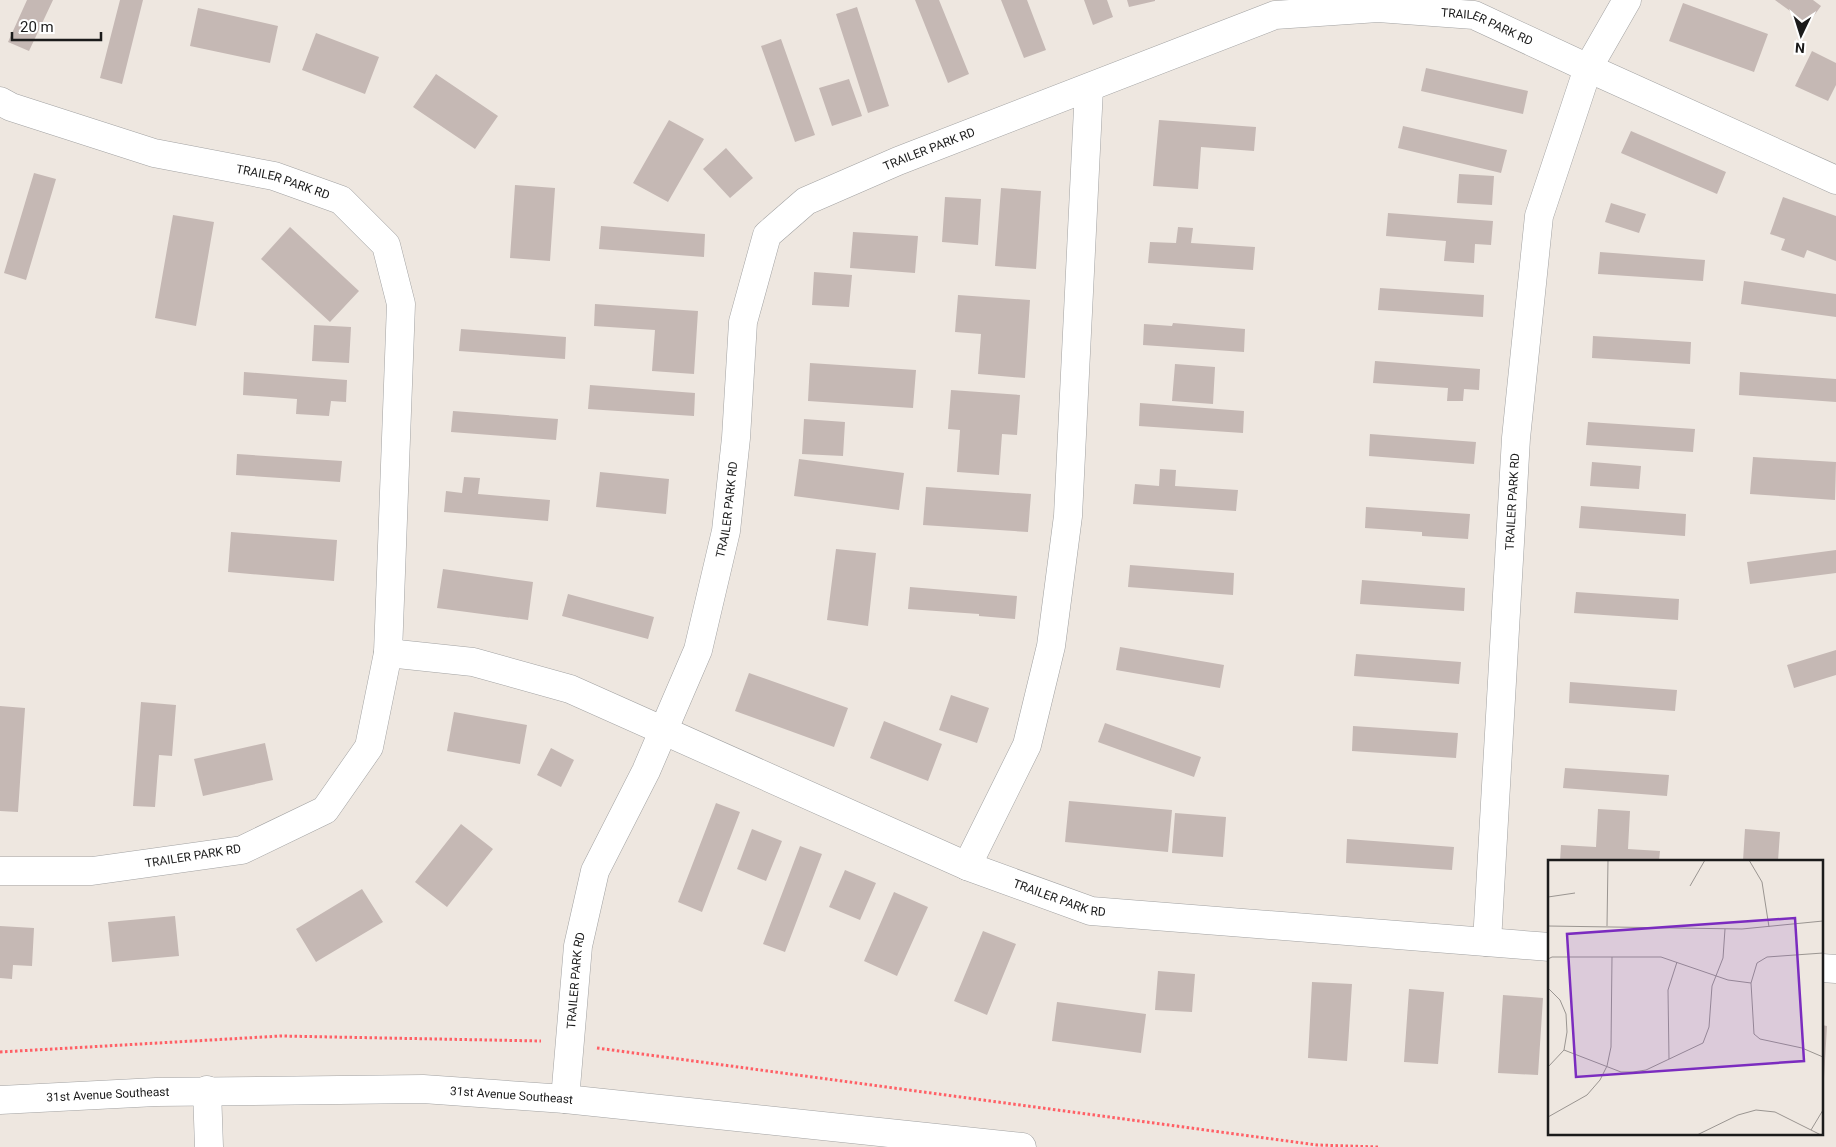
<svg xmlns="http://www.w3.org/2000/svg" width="1836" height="1147" viewBox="0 0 1836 1147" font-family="Roboto,sans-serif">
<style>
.building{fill:#c5b8b4}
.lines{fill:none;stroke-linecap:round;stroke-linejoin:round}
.minor-casing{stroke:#a2a2a2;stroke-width:29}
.path{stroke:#ff6066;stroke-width:3;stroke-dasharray:2.5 2.5;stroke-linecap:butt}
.minor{stroke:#fff;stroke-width:28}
.labels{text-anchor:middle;stroke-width:5;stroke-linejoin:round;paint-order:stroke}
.street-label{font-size:12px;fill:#1b1b1b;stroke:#fff}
.inset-road{fill:none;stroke:#9a9591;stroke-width:1}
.view{fill:#7b2cbf;fill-opacity:0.15;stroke:#7b2cbf;stroke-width:2.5}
.inset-edge{fill:none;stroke:#1b1b1b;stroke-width:2.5}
</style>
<rect width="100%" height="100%" fill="#eee7e0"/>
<path class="building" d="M27 0H53L29 51 8 42Z
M120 0H143L122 84 100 78Z
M915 0H939L969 74 948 83Z
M1001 0H1027L1046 50 1024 58Z
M1084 0H1107L1113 17 1093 25Z
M1127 0H1155V1L1129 7Z
M1775 0H1813L1821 6 1808 24Z
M1683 3 1768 34 1754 72 1669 41Z
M857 7 889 106 868 113 836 14Z
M198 8 278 26 270 63 190 46Z
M316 33 379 57 365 94 302 70Z
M781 39 815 135 795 142 761 46Z
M1812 51 1836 63V85L1828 101 1795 86Z
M1426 68 1528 91 1523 114 1421 91Z
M436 74 498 116 475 149 413 107Z
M849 79 862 116 832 126 819 88Z
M669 120 704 139 668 202 633 183Z
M1159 120 1256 127 1254 151 1201 147 1198 189 1153 186Z
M1403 126 1507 150 1501 173 1398 148Z
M1631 131 1726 172 1717 194 1621 153Z
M726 148 753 178 730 198 703 169Z
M34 173 56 179 26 280 4 273Z
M1459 174 1494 176 1492 205 1457 203Z
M515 185 555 188 550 261 510 258Z
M1001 188 1041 191 1036 269 995 266Z
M945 197 981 199 978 245 942 242Z
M1783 197 1836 216V261L1807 250 1804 258 1781 250 1785 239 1770 234Z
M1611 203 1646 214 1639 233 1605 222Z
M1388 213 1493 221 1491 245 1475 244 1474 263 1444 261 1446 241 1386 236Z
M173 215 214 222 196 326 155 318Z
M601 226 705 234 704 257 599 249Z
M290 227 359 291 330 322 261 259Z
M1178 227 1193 228 1191 243 1255 247 1253 270 1148 263 1150 242 1176 243Z
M853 232 918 236 915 273 850 268Z
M1600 252 1705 260 1703 281 1598 274Z
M814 272 852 275 849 307 812 305Z
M1744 281 1836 294V317L1741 304Z
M1380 288 1484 295 1483 317 1378 310Z
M958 295 1030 300 1025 378 978 374 981 334 955 332Z
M595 304 698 311 694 374 652 371 655 330 594 326Z
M1173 323 1245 329 1244 352 1143 345 1144 324 1172 326Z
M314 325 351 327 349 363 312 361Z
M461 329 566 337 565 359 459 351Z
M1593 336 1691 342 1690 364 1592 358Z
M1375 361 1480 369 1479 390 1464 389 1463 401H1447L1448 388 1373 383Z
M810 363 916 370 913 408 808 401Z
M1175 364 1215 367 1213 404 1172 401Z
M244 372 347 380 346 402 331 401 329 416 296 414 297 399 243 395Z
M1740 372 1836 379V402L1739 395Z
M590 385 695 393 694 416 588 409Z
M951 390 1020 395 1017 435 1002 434 999 475 957 472 960 430 948 429Z
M1140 403 1244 411 1243 433 1139 426Z
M453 411 558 419 556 440 451 432Z
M804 419 845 422 843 456 802 454Z
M1588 422 1695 429 1693 452 1586 445Z
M1370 434 1476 442 1474 464 1369 456Z
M237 454 342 461 340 482 236 475Z
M1753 457 1836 462 1835 500 1750 494Z
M799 459 904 473 899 510 794 496Z
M1592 462 1641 466 1639 489 1590 486Z
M1160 469 1176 470 1175 486 1238 490 1236 511 1133 504 1135 484 1159 486Z
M600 472 669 479 666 514 596 507Z
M464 477 480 478 478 494 550 500 548 521 444 512 446 491 462 493Z
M926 487 1031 494 1028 532 923 525Z
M1581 506 1686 514 1685 536 1579 528Z
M1366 507 1470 514 1468 539 1422 536V532L1365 528Z
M231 532 337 540 334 581 228 572Z
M836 549 876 553 868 626 827 620Z
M1836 550V573L1750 584 1747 562Z
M1130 565 1234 573 1233 595 1128 587Z
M443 569 533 582 528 620 437 608Z
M1362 580 1465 588 1464 611 1360 604Z
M910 587 1017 596 1015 619 979 616V614L908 609Z
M1576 592 1679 599 1678 620 1574 613Z
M568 594 654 617 648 639 562 616Z
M1120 647 1224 665 1220 688 1116 670Z
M1836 650V675L1794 688 1787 665Z
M1356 654 1461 662 1459 684 1354 676Z
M749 673 848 708 834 747 735 711Z
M1570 682 1677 690 1675 711 1569 703Z
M951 695 989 708 977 743 939 730Z
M141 702 176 705 172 756 159 755 155 807 133 806Z
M0 706 25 708 18 812 0 811Z
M454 712 527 725 520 764 447 751Z
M884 721 942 744 928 781 870 758Z
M1105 723 1201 757 1194 777 1098 742Z
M1353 726 1458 733 1456 758 1352 751Z
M265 743 273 780 203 796 194 759Z
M551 748 574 760 561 787 537 775Z
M1565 768 1669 775 1667 796 1563 788Z
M1069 801 1172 810 1168 852 1065 842Z
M716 803 740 812 702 912 678 902Z
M1598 809 1630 811 1628 849 1660 851 1659 861H1560L1561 845 1596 847Z
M1175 813 1226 817 1223 857 1172 853Z
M461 824 493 849 447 907 415 882Z
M752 829 782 841 766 881 737 869Z
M1745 829 1780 832 1778 861H1743Z
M1347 839 1454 847 1452 870 1346 863Z
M800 846 822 854 785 952 763 944Z
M845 870 876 883 860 920 829 907Z
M362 889 383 922 316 962 296 929Z
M894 892 928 907 897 976 864 961Z
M175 916 179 956 112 962 108 922Z
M0 926 34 928 32 966 13 965 12 979 0 978Z
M983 931 1016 944 987 1015 954 1001Z
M1158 971 1195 974 1192 1012 1155 1010Z
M1312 982 1352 984 1347 1061 1308 1058Z
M1409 989 1444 992 1438 1064 1404 1062Z
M1503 995 1543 998 1538 1075 1498 1073Z
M1057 1002 1146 1014 1141 1053 1052 1041Z
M1822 1025 1827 1026 1824 1078H1822Z"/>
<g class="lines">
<g class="minor-casing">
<g id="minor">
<path id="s1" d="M0 101 11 107 154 153 274 176 341 200 386 245 401 304 388 653 369 747 325 810 242 850 92 871H0"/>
<path id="s2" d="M388 653 473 662 570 689 967 866 1091 911 1550 947"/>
<path d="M967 866 1027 745 1051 646 1068 516 1089 88"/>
<path id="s3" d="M1487 942 1516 438 1539 216 1588 68 1627 0"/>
<path d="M1822 968 1836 969"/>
<path d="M207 1090 209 1147"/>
<path id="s4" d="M565 1099 578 946 595 871 646 771 698 650 726 531 736 438 743 322 767 235 806 201 898 161 1275 15 1378 8 1474 15 1588 68 1836 180"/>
<path id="s5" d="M0 1100 156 1092 423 1089 565 1099 1022 1147"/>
</g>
</g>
<path class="path" d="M597 1048 1317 1145 1378 1147
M0 1052 281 1036 541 1041"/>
<use href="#minor" class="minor"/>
</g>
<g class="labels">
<g class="street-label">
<text dy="4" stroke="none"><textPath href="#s4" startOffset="1668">TRAILER PARK RD</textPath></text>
<text dy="4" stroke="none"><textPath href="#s4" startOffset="1082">TRAILER PARK RD</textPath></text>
<text dy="4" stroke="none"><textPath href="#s1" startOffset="295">TRAILER PARK RD</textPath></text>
<text dy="4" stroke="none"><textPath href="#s3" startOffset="441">TRAILER PARK RD</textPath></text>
<text dy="4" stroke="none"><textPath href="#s4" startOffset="618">TRAILER PARK RD</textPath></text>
<text transform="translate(193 856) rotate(-9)" y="4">TRAILER PARK RD</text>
<text dy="4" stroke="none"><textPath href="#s2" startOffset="719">TRAILER PARK RD</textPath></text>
<text dy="4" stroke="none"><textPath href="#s4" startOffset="119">TRAILER PARK RD</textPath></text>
<text dy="4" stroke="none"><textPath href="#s5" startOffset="108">31st Avenue Southeast</textPath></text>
<text dy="4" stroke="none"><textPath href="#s5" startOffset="512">31st Avenue Southeast</textPath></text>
</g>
</g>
<g transform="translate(1548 860)">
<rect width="275" height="275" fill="#eee7e0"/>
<path class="inset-road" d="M201 0 214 22 221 67M142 26 157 0M0 37 27 33M0 66 194 69 275 61M59 66 60 0M275 93 219 97 209 103 203 123 206 174 212 179 254 188 275 197M0 99 4 97H113L180 120 203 123M0 128 12 140 18 154 19 172 16 190 0 207M16 190 73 212H85L98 210 155 183 161 167 164 126 175 98 177 69M121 199 120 130 129 102M0 257 39 235 52 220 59 206 63 187 64 97M263 270 275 250M149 275 190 255 208 250 227 252 273 275"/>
<path class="view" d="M247 58 256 201 28 217 19 74Z"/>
<rect width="275" height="275" class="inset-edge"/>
</g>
<g transform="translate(1801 35) rotate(184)" stroke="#ffffff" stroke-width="4" paint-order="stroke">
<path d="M0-4L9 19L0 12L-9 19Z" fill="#1b1b1b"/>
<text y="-8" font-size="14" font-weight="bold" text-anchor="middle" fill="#1b1b1b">N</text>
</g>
<path d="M12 32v8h89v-8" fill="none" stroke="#1b1b1b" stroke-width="2.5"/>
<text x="20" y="32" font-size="15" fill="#1b1b1b" stroke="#ffffff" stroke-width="4" paint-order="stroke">20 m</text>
</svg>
